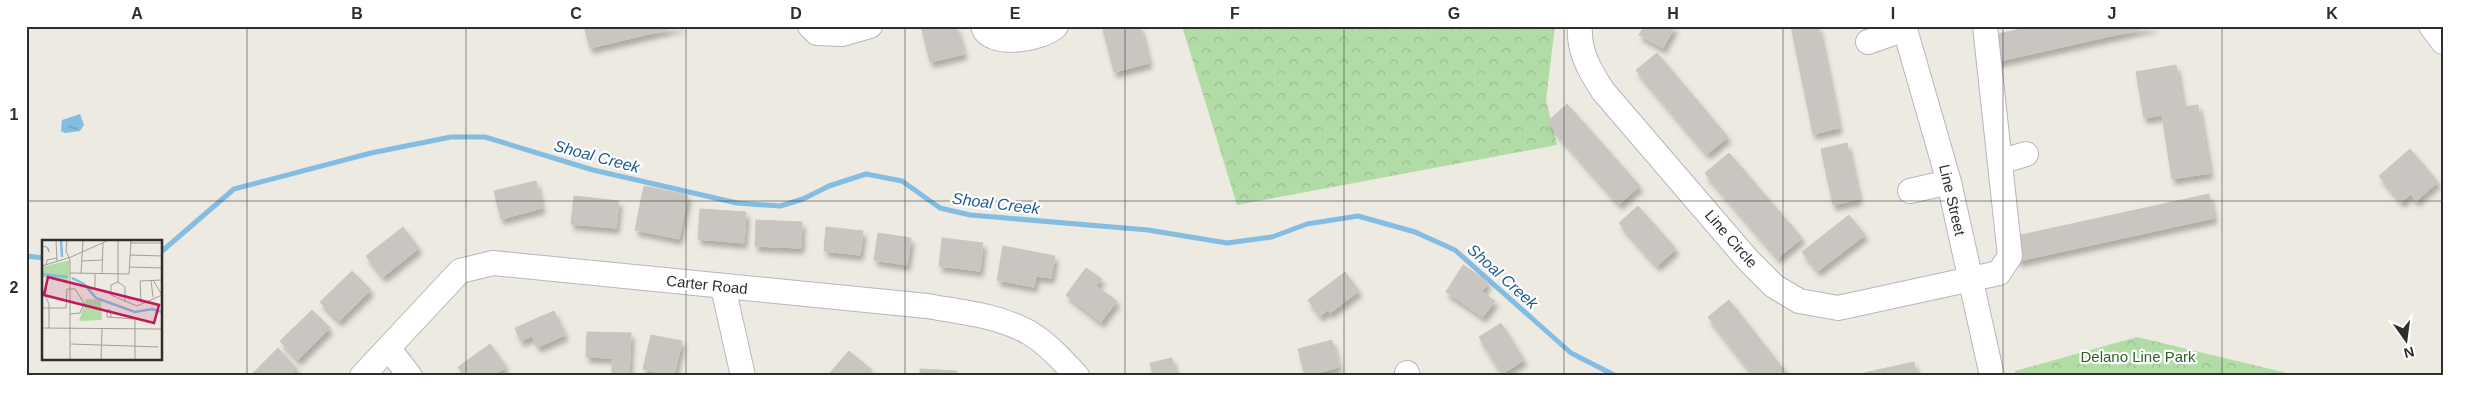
<svg xmlns="http://www.w3.org/2000/svg" width="2469" height="402" viewBox="0 0 2469 402" font-family="Helvetica,sans-serif">
<style>
.forest{fill:url(#forest-crowns)}
.water{fill:url(#water-ripples)}
.lines{fill:none;stroke-linecap:round;stroke-linejoin:round}
.stream{stroke:#83bde1;stroke-width:5}
.building{fill:#c9c6c1;stroke:#c9c6bc;filter:url(#shadow)}
.minor-casing{stroke:#b5b6c0;stroke-width:26}
.minor{stroke:#fff;stroke-width:24}
.grid{fill:none;stroke:#2e2e2e;stroke-width:1;stroke-opacity:0.55}
.labels{text-anchor:middle;stroke-width:4.5;stroke-linejoin:round;paint-order:stroke}
.street-label{font-size:15px;fill:#2e2e2e;stroke:#fff}
.park-label{font-size:15px;fill:#2a6425;stroke:#fff}
.water-label{font-size:16px;font-style:italic;fill:#1e5c91;stroke:#fff}
.inset-river{fill:none;stroke:#83bde1;stroke-width:2.5}
.inset-road{fill:none;stroke:#a19f9a;stroke-width:1}
.view{fill:#c2185b;fill-opacity:0.15;stroke:#c2185b;stroke-width:2.5}
.inset-edge{fill:none;stroke:#2e2e2e;stroke-width:2.5}
.neatline{fill:none;stroke:#2e2e2e;stroke-width:2}
.grid-label{font-size:16px;text-anchor:middle;font-weight:bold;fill:#2e2e2e}
</style>
<defs>
<pattern id="forest-crowns" width="20" height="18" patternUnits="userSpaceOnUse" patternTransform="scale(1.25)"><rect width="20" height="18" fill="#b2dca6"/><path d="M2 6a3 3 0 1 1 6 0M12 15a3 3 0 1 1 6 0" fill="none" stroke="#99bd8f"/></pattern>
<pattern id="water-ripples" width="26" height="14" patternUnits="userSpaceOnUse" patternTransform="scale(1.25)"><rect width="26" height="14" fill="#83bde1"/><path d="M2 4q2-2 4 0t4 0M15 11q2-2 4 0t4 0" fill="none" stroke="#6c9ab7"/></pattern>
<filter id="shadow"><feDropShadow dx="3" dy="5.5" stdDeviation="2.5" flood-color="#0004"/></filter>
</defs>
<rect width="100%" height="100%" fill="#edeae2"/>
<path class="forest" d="M1182 26H1555L1546 100 1557 145 1237 205Z
M2137 337 2300 376H2016L2015 371Z"/>
<path class="water" d="M80 114 84 125 80 131 65 133 61 131 62 120Z"/>
<g class="lines">
<path class="stream" d="M161 252 234 189 371 153 451 137H485L593 170 737 203 780 206 803 199 829 186 866 174 902 181 940 208 970 215 1148 230 1227 243 1272 237 1307 224 1358 216 1415 232 1455 250 1571 353 1616 376
M26 256 44 258"/>
</g>
<path class="building" d="M584 26H682L590 48Z
M921 26H956L964 54 930 62Z
M1102 26H1140L1149 63 1114 72Z
M1644 26H1675L1663 48 1639 35Z
M1791 26H1818L1839 128 1813 134Z
M2034 26H2155L1995 62 1989 36Z
M1657 53 1728 137 1707 154 1636 70Z
M2176 65 2183 107 2198 105 2210 173 2172 179 2162 115 2144 118 2136 72Z
M1567 104 1640 186 1619 204 1547 122Z
M1847 143 1859 199 1833 205 1821 149Z
M2410 149 2438 182 2416 201 2411 194 2401 202 2379 176Z
M1729 153 1802 238 1778 258 1705 173Z
M536 181 542 208 501 219 494 191Z
M644 186 688 195 679 239 635 230Z
M2209 194 2214 218 2018 261 2012 237Z
M574 196 619 201 616 228 571 224Z
M1638 206 1676 249 1657 266 1619 223Z
M700 209 746 212 744 243 698 239Z
M1849 215 1865 235 1818 271 1802 252Z
M756 220 802 222 801 248 755 246Z
M403 227 419 248 383 277 366 256Z
M826 227 863 231 860 255 824 251Z
M878 233 911 238 907 265 874 260Z
M942 238 983 243 980 271 939 266Z
M1003 246 1055 256 1051 278 1036 276 1034 287 997 280Z
M1463 265 1488 282 1482 292 1495 301 1483 317 1446 292Z
M1086 268 1102 279 1096 286 1117 301 1101 322 1066 295Z
M352 271 371 290 339 321 320 302Z
M1345 272 1359 291 1330 313 1328 310 1320 316 1308 300Z
M1729 300 1789 376H1754L1708 317Z
M312 310 330 328 298 360 280 341Z
M554 311 565 335 538 347 532 336 521 341 515 328Z
M1501 323 1524 360 1502 374 1479 337Z
M587 332 631 333 629 373H612V358L586 357Z
M651 335 682 341 674 376 643 369Z
M1332 340 1339 367 1305 376 1298 349Z
M490 344 506 367 493 376H464L458 367Z
M278 348 297 369 289 376H250Z
M849 351 872 370 868 376H827Z
M1172 358 1176 376H1153L1150 363Z
M1914 362 1917 376H1850Z
M920 369 957 371 956 376H920Z"/>
<g class="lines">
<g class="minor-casing">
<path id="minor" d="M810 26 817 33 842 34 870 26
M983 26C989 49 1044 39 1056 26
M1580 26C1578 51 1590 71 1603 91L1748 260 1774 286 1799 301 1838 308 1999 273 2010 256 1985 26
M1904 26 1949 182 1992 376
M2431 26 2443 42
M1868 42 1905 29
M2000 162 2026 154
M1910 191 1949 182
M723 287 743 376
M389 349 410 376
M1407 373 1408 376
M362 376 460 271 493 263 927 306C961 312 997 315 1028 332 1047 343 1062 360 1077 376"/>
</g>
<use href="#minor" class="minor"/>
</g>
<path class="grid" d="M247 26V376M466 26V376M686 26V376M905 26V376M1125 26V376M1344 26V376M1564 26V376M1783 26V376M2003 26V376M2222 26V376M26 201H2443"/>
<g class="labels">
<g class="street-label">
<text transform="translate(1952 200) rotate(77)" y="5">Line Street</text>
<text transform="translate(1731 239) rotate(49)" y="5">Line Circle</text>
<text transform="translate(707 285) rotate(6)" y="5">Carter Road</text>
</g>
<g class="park-label">
<text x="2138" y="362">Delano Line Park</text>
</g>
<g class="water-label">
<text transform="translate(597 156) rotate(15)" y="6">Shoal Creek</text>
<text transform="translate(996 203) rotate(7)" y="6">Shoal Creek</text>
<text transform="translate(1503 276) rotate(42)" y="6">Shoal Creek</text>
</g>
</g>
<g transform="translate(42 240)">
<rect width="120" height="120" fill="#edeae2"/>
<path d="M28 20 26 44 0 37V27ZM44 59 59 60 60 80 37 81Z" fill="#b2dca6"/>
<path class="inset-river" d="M19 0 20 17M0 34 26 37M30 38 42 44 54 58 93 72 110 69 120 72"/>
<path class="inset-road" d="M14 0 15 22M25 0 24 11 28 20V120M0 1V6L5 7 7 12 6 8M88 3H120M88 15 120 16M40 21 61 20M4 25 5 20 15 18M0 26 29 17 67 0M88 27 120 28M28 33 87 34 89 0M39 33 41 0M53 33V50M60 33 61 3M109 40 111 57M76 42 69 45V55L95 66 120 55 111 40M76 42V0M76 42 83 47V62M0 48 7 64V88M99 63 98 41 120 40M0 68H24L25 49H33L42 63 38 73 28 74M69 77 68 70H65V77L93 79V120M0 88 120 89M29 104 116 107M12 120H71M59 120 60 89"/>
<path class="view" d="M6 37 117 65 112 83 2 55Z"/>
<rect width="120" height="120" class="inset-edge"/>
</g>
<rect width="2469" height="402" fill="none" stroke="#ffffff" stroke-width="55"/>
<g transform="translate(2406 340) rotate(166)" stroke="#ffffff" stroke-width="4" paint-order="stroke">
<path d="M0-4L9 19L0 12L-9 19Z" fill="#2e2e2e"/>
<text y="-8" font-size="14" font-weight="bold" text-anchor="middle" fill="#2e2e2e">N</text>
</g>
<rect x="28" y="28" width="2414" height="346" class="neatline"/>
<g class="grid-label">
<text x="137" y="19">A</text>
<text x="357" y="19">B</text>
<text x="576" y="19">C</text>
<text x="796" y="19">D</text>
<text x="1015" y="19">E</text>
<text x="1235" y="19">F</text>
<text x="1454" y="19">G</text>
<text x="1673" y="19">H</text>
<text x="1893" y="19">I</text>
<text x="2112" y="19">J</text>
<text x="2332" y="19">K</text>
<text x="14" y="120">1</text>
<text x="14" y="293">2</text>
</g>
</svg>
